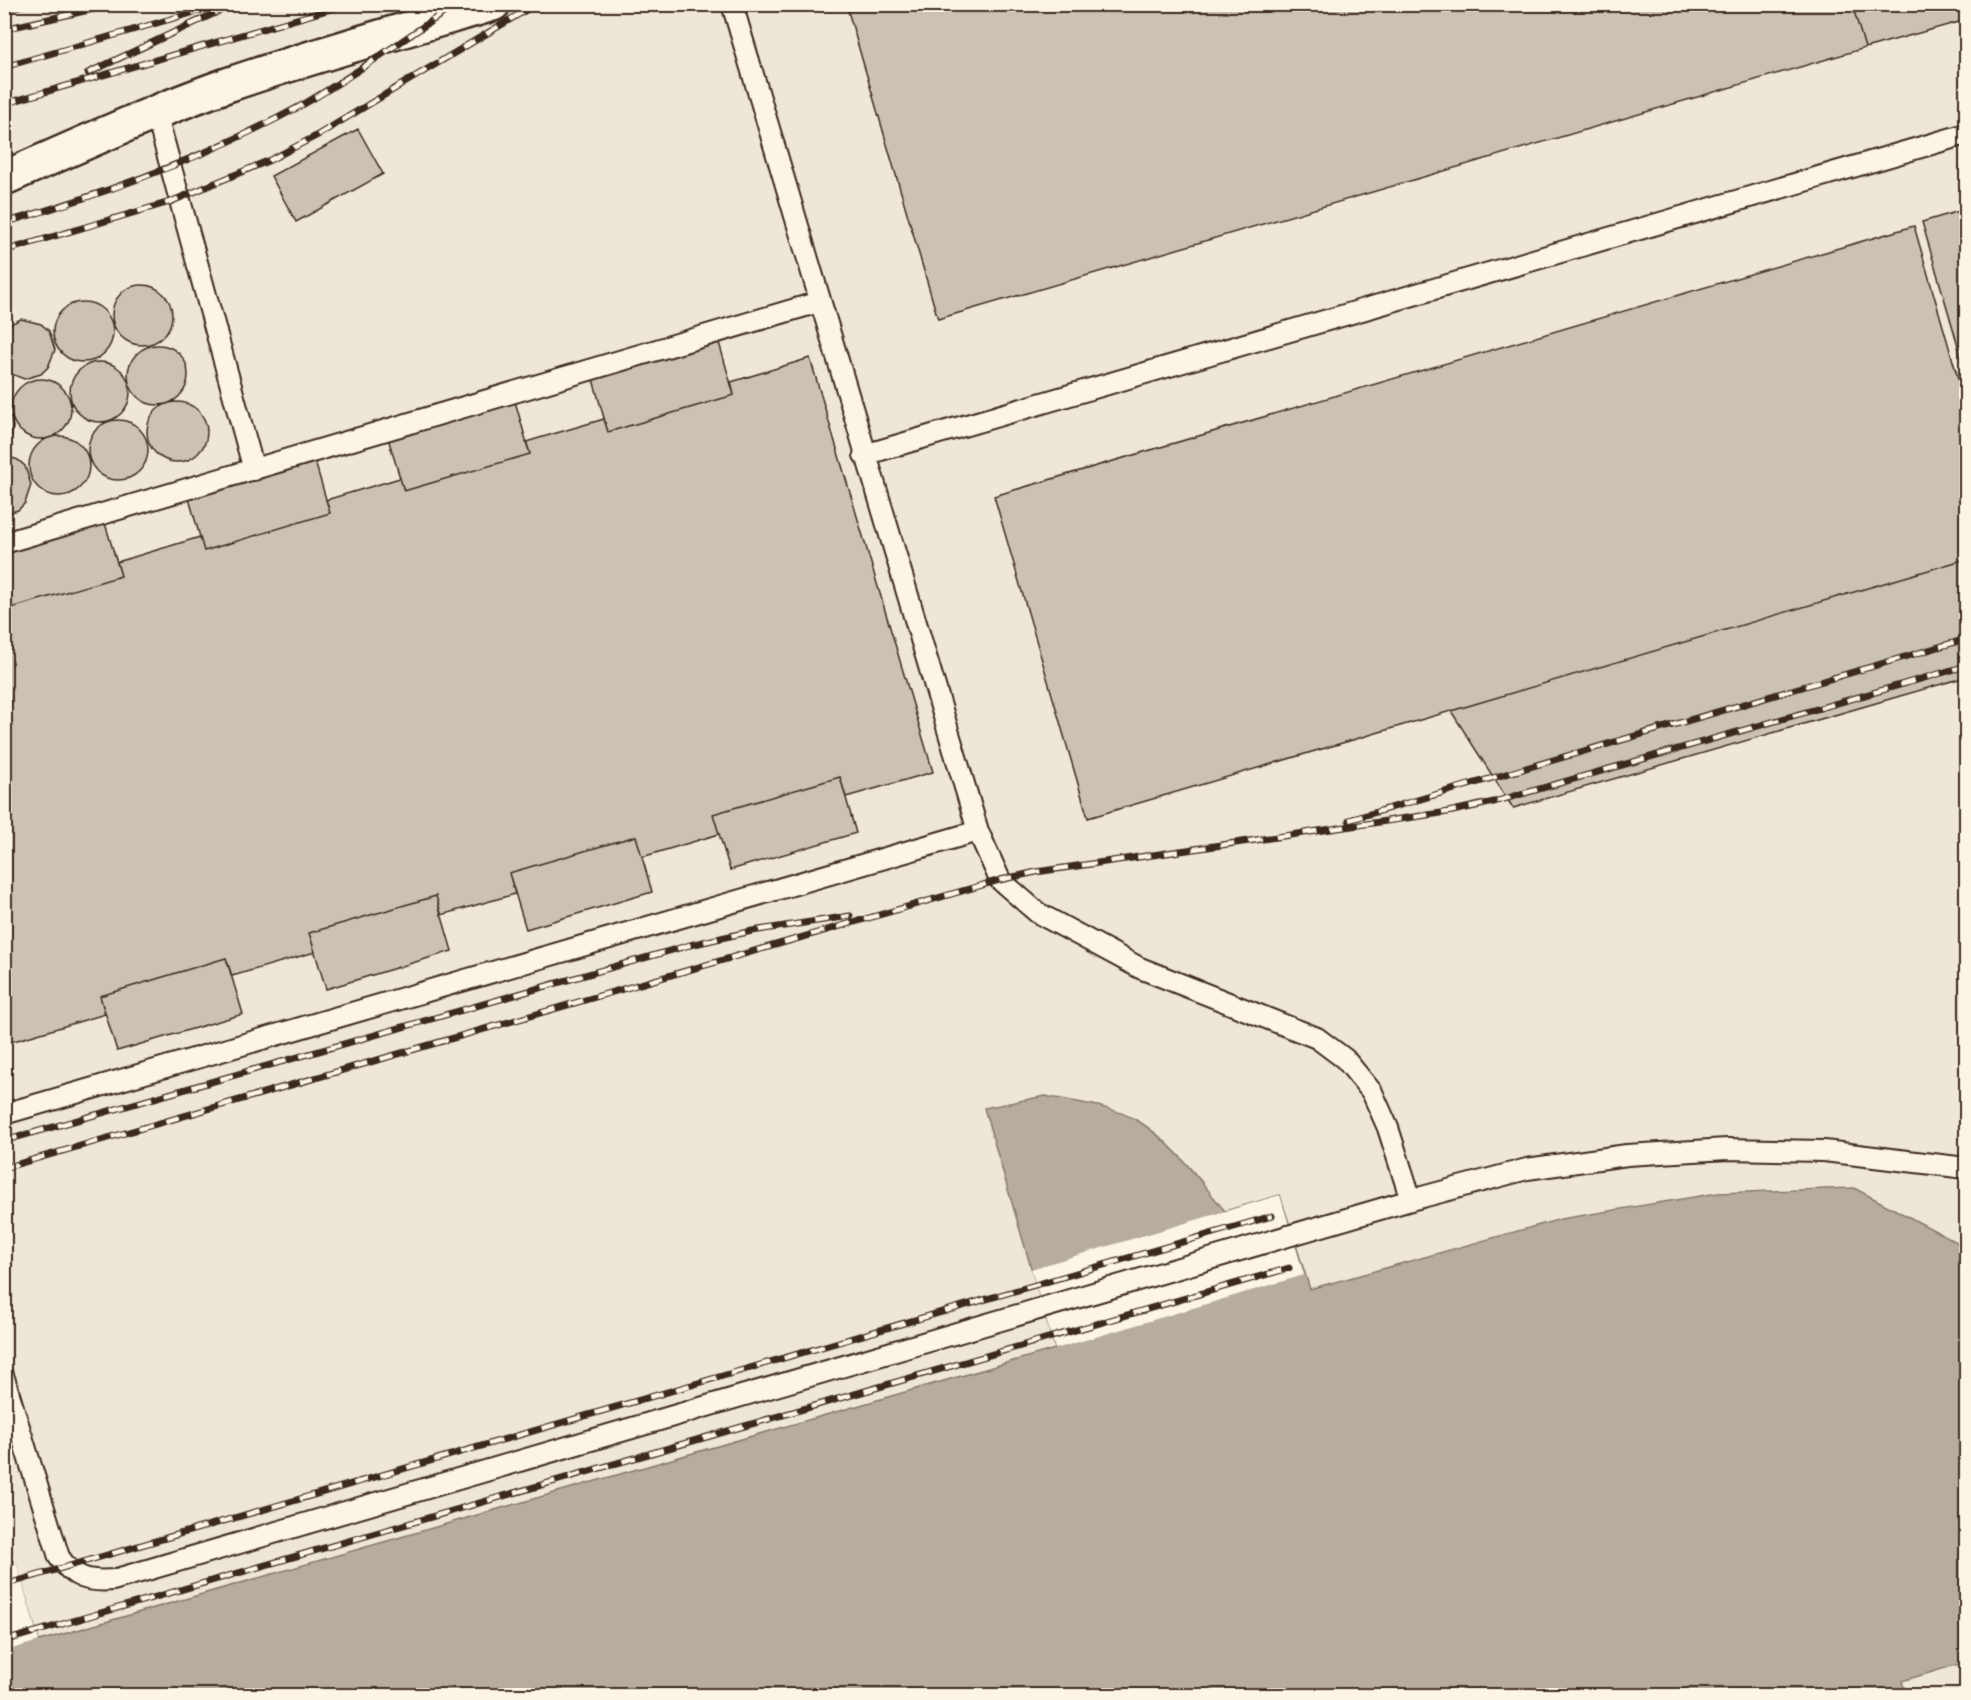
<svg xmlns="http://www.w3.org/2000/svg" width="1971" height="1700" viewBox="0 0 1971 1700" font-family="'Indie Flower',sans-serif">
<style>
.built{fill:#eee6d6}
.water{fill:#b7ad9e;stroke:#85796b;stroke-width:1.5}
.pier{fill:#fcf5e5}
.building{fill:#ccc2b3;stroke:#3b2a1e;stroke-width:1.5}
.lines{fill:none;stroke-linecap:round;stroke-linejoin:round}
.service-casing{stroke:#3b2a1e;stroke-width:24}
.minor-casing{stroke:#3b2a1e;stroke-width:38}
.service{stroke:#fcf5e5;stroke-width:20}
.minor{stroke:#fcf5e5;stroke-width:33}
.rail-casing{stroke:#3b2a1e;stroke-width:7}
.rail{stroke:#fcf5e5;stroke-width:4.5;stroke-dasharray:14;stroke-linecap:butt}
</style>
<rect width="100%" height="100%" fill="#fcf5e5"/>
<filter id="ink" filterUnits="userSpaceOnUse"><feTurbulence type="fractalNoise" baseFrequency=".0167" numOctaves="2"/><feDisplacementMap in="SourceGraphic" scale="12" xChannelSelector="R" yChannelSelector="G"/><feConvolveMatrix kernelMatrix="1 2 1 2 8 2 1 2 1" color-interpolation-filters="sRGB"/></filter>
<g filter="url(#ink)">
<path class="built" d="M5 5H1966V1247L1854 1188 1561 1219 1310 1289 1304 1275 1225 1211 1169 1147 1138 1121 1093 1105 1045 1096 1055 1349 39 1641 5 1523Z
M1966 1662V1695H1906L1902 1682Z"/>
<path class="water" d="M1045 1096C1073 1102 1114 1106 1138 1121 1173 1142 1199 1180 1225 1211L1280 1195 1310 1289 1561 1219 1718 1193 1854 1188 1966 1247V1662L1902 1681 1906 1695H5L4 1523 39 1641 1055 1349 984 1108Z"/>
<path class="pier" d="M1280 1195 1304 1275 1055 1349 1031 1269Z
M5 1523 39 1641 5 1651H4Z"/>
<path class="building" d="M846 4H1852L1865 48 938 319Z
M1852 4H1966V20L1865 48Z
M358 129 383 174 296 222 271 176Z
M1966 209V373L1922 222Z
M1914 226 1966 406V559L1088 818 994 496Z
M112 315a30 30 0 1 1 60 0a30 30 0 1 1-60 0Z
M53 332a30 30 0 1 1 60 0a30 30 0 1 1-60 0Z
M21 319 41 324 49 331 55 350 48 367 41 374 24 379 4 371V327Z
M718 339 734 395 608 432 592 376Z
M128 375a30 30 0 1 1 60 0a30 30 0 1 1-60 0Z
M810 358 933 772 846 797 840 777 713 814 719 834 642 857 636 836 509 873 515 894 441 915 436 896 309 933 315 952 232 976 226 958 100 996 105 1014 4 1044V610L121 576 117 562 200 537 204 551 330 513 326 500 400 478 404 491 530 454 526 442 604 419 608 432 734 395 731 382Z
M70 392a30 30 0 1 1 60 0a30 30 0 1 1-60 0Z
M11 409a30 30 0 1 1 60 0a30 30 0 1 1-60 0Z
M514 398 530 454 404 491 387 435Z
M147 432a30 30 0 1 1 60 0a30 30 0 1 1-60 0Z
M4 407 11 418 13 427 11 437 4 448Z
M88 450a30 30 0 1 1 60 0a30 30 0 1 1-60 0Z
M29 466a30 30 0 1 1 60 0a30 30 0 1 1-60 0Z
M4 455 18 460 25 466 31 485 25 503 18 510 4 514Z
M314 458 330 513 204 551 188 495Z
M104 520 121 576 4 610V550Z
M1966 559V677L1513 808 1451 711Z
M840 777 856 833 730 870 713 814Z
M636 836 652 892 526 929 509 873Z
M436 896 452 951 326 989 309 933Z
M226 958 243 1014 117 1051 100 996Z"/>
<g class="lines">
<g class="service-casing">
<path id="service" d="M156 113 254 470
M864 455 1966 134
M4 543 819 302
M4 1114 978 831
M1411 1200 1527 1169 1627 1155 1727 1149 1824 1151 1966 1168
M4 1378 59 1557C73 1578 88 1582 113 1580L1411 1200 1388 1128 1372 1092 1345 1059 1317 1038 1140 968 1038 913 1000 880 978 831 732 4"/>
</g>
<g class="minor-casing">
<path id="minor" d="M4 178C78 146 151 112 227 85 315 55 404 30 493 4"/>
</g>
<use href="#service" class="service"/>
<use href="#minor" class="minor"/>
<g class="rail-casing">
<path id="rail" d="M4 9 26 4
M4 29 116 4
M4 67 209 8
M88 73 234 4
M4 104 348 4
M4 223C108 193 210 156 304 104 357 74 406 37 457 4
M4 251 170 202 270 160 316 136 536 4
M1349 820 1966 639
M4 1141 690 945 752 931 850 916
M4 1168 1000 880 1036 872 1448 812 1494 802 1966 666
M4 1565 11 1563
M4 1585 1272 1216
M4 1641 1289 1268"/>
</g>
<use href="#rail" class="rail"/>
</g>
</g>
<rect width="1971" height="1700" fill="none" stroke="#fcf5e5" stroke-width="24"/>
<rect x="12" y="12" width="1947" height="1676" fill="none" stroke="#3b2a1e" stroke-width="2" filter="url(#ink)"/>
</svg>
